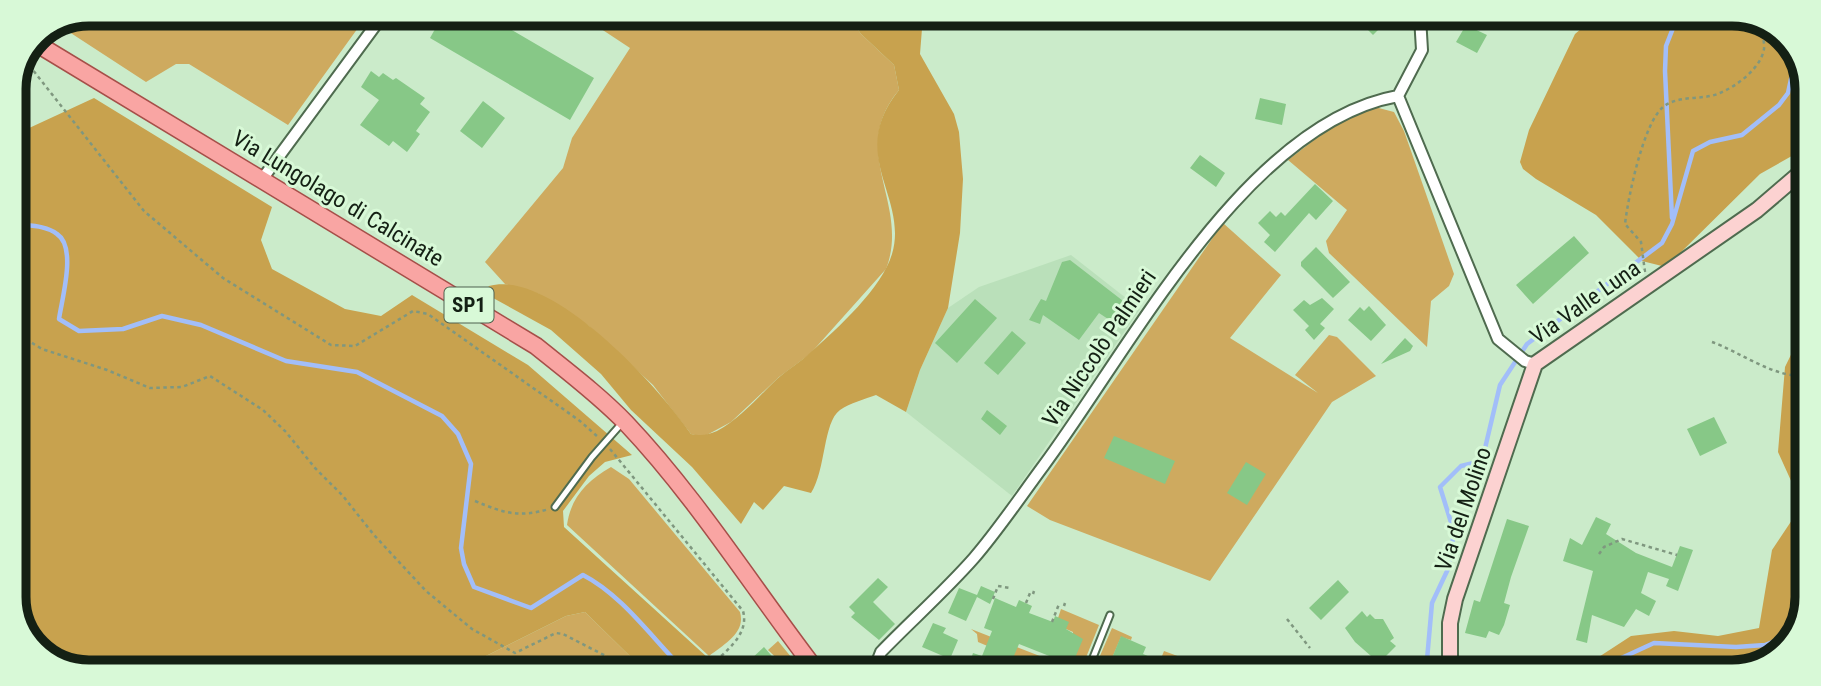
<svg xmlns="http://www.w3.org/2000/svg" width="1821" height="686" viewBox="0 0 1821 686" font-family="'Roboto Condensed',sans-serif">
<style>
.built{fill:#bae0ba}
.green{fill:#ceaa5f}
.forest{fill:#c8a24e}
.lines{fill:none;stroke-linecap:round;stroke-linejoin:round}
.stream{stroke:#a2bef9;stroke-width:4.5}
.river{stroke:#a2bef9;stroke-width:24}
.building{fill:#87c887}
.lane-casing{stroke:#4f6b4f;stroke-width:9}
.street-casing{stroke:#4f6b4f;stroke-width:14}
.secondary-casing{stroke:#4f6b4f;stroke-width:18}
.primary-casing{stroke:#a64f49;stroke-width:19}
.path{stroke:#7f977f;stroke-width:2.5;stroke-dasharray:3.5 3.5;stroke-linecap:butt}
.lane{stroke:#fff;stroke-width:5}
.street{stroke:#fff;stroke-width:10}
.secondary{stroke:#fcd2d1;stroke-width:14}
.primary{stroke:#f9a5a3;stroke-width:16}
.labels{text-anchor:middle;stroke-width:6;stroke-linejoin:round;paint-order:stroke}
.shield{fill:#d8f9d7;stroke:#4f614e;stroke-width:2}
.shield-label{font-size:21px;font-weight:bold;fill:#142014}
.street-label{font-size:23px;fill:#142014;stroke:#d8f9d7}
.rim{fill:none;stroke:#142014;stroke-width:9}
</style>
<rect width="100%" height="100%" fill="#cbebca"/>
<path class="built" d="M1071 255 1140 309 1012 496 906 412 920 370 948 308 979 287Z"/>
<path class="green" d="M90 14H195L213 28 249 22 255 14 351 15 363 21 288 125 189 64H176L146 82 60 26Z
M580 15 848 16 861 34 894 65 899 90C847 152 911 204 886 269L810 354 779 377 731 422 703 437 691 434 653 385 589 326 539 294 505 284 485 262 563 168 572 138 630 48Z
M1371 106 1394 112 1404 131 1454 274 1449 286 1431 301 1427 347 1329 253 1326 241 1347 210 1288 160 1331 127Z
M1223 223 1281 275 1230 338 1318 393 1295 375 1329 335 1337 337 1376 376 1332 402 1210 581 1050 520 1027 506Z
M611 467 629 479 740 612C746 633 724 644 709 656L567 525C571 497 587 481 611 467Z
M1061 609 1099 625 1085 660 1096 665 1112 628 1132 637 1131 640 1121 637 1107 670H1008L1011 656 978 642 977 634 971 629 1068 667 1072 664 1073 632 1066 629 1058 618Z
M585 612 643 669H460L566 616Z
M778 641 796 663 789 670 768 650Z
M1164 651 1218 671 1192 667 1185 671 1160 661Z"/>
<path class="forest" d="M848 16H923L920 54 954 114 959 132 963 179 960 233 948 308 920 370 906 412 876 395C865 399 850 403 840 410 823 422 826 470 811 493L784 486 763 510 754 502 741 524 692 467 631 410 601 374 551 330 484 293 489 286C551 268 660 388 691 434 702 436 707 435 717 431 740 419 759 396 777 379 788 369 801 362 811 352 837 329 882 288 892 254 909 197 846 155 899 90L894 65 861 34Z
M1616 18H1756L1791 43 1807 84 1806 148 1760 174 1666 267 1642 261 1596 215 1536 179 1523 169 1520 162 1529 130 1575 34 1582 28Z
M94 98 272 207 261 240 272 269 345 309 381 316 412 295 528 365 632 455 605 462 589 476 563 511 564 527 707 657 705 669H643L585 612 566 616 460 669 65 668 30 643 14 602V135Z
M1805 326 1803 621 1777 657 1732 672H1550L1588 664 1631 636 1674 631 1718 636 1759 628 1772 550 1802 505 1778 452 1785 367Z"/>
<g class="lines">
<path class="stream" d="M1672 218 1665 71 1666 46 1677 18
M14 224C28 226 46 225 57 234 77 247 62 298 59 319L79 331 123 329 162 316 201 325 286 361 357 372 442 416 458 434 471 464 461 548 464 564 474 587 531 608 583 575C622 595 652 638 683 669
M1458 663 1473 661 1531 671
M1426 671 1432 603 1448 569 1454 532 1440 487 1461 466 1482 461 1500 385 1527 344 1662 243 1672 224 1693 151 1710 142 1742 135 1779 105 1788 93 1796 56
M1591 672 1654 643 1736 647 1765 645 1793 634"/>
<path class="river" d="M1427 670 1437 668"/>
</g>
<path class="building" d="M426 15H486L594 78 570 120 430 38 439 22Z
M1355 17H1391L1373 35Z
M1466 25 1487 35 1477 53 1456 42Z
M371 71 379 77 383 73 393 80 396 78 425 98 420 104 430 112 416 131 420 134 407 152 393 141 389 146 360 125 379 100 361 87Z
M1260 98 1286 104 1282 125 1255 119Z
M483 101 505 118 482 148 460 131Z
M1200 155 1225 173 1216 187 1190 168Z
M1315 184 1333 201 1316 220 1309 213 1275 252 1264 242 1270 235 1258 223 1270 211 1276 217 1281 212 1285 216Z
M1574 236 1589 253 1533 304 1516 285Z
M1316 247 1350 282 1333 298 1301 266V262Z
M1070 260 1127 304 1114 323 1099 313 1079 340 1043 315 1040 324 1029 320 1041 299 1046 301 1062 262Z
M1322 298 1334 309 1320 324 1325 328 1314 340 1305 330 1309 326 1293 310 1304 300 1310 305Z
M975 299 997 318 957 363 935 343Z
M1369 306 1386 325 1371 341 1348 320 1360 307 1364 311Z
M1012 331 1026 343 998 375 984 363Z
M1405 338 1413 346 1410 351 1381 364Z
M987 410 1007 426 1000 435 981 419Z
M1714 417 1727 443 1700 456 1687 429Z
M1114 436 1175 461 1165 484 1104 458Z
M1246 462 1266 474 1247 505 1227 493Z
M1596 517 1611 524 1606 534 1636 553 1659 562 1672 567 1680 546 1693 550 1678 591 1666 586 1669 579 1648 572 1641 593 1656 601 1649 616 1636 609 1624 627 1592 615 1587 643 1576 640 1593 571 1563 561 1570 538 1582 545Z
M1507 519 1529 526 1511 577 1504 603 1510 605 1504 625 1499 635 1489 631 1486 638 1465 633 1474 600 1480 602Z
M878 578 888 587 873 602 895 624 879 640 851 617 855 613 849 607Z
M1338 580 1349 592 1321 620 1309 608Z
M981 586 995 592 990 604 977 597 966 621 948 613 959 588 977 595Z
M995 598 1016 607 1019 600 1032 606 1029 613 1053 622 1055 616 1069 622 1066 629 1083 639 1072 665 1019 644 1008 670H982L969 665 973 653 982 656 992 631 984 628Z
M1362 611 1367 617 1370 614 1375 619H1383L1394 638 1390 641 1396 646 1379 663 1355 642 1345 628Z
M933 623 946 628 943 633 958 640 950 659 922 647Z
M1121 636 1146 647 1143 654 1184 671 1107 670Z
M764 647 784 670H758L750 660Z"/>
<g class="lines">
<g class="lane-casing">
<path id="lane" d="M555 507 592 457 622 423
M1092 660 1110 615"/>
</g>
<g class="street-casing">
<path id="street" d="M1398 96 1498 339 1525 361 1535 364
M1398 96 1422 50 1420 17
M263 178 383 15
M874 670 881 652C911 621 945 591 974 558 999 529 1021 496 1044 465 1130 349 1246 123 1398 96"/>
</g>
<g class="secondary-casing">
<path id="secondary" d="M1450 671V623L1455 599 1535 364 1757 210 1806 168"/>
</g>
<g class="primary-casing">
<path id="primary" d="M34 42 536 346C567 371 599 395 626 423 697 498 753 588 816 670"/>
</g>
<path class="path" d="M25 60 144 211 223 278 331 345 355 346 413 311 428 314 580 421 598 437
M1645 272 1641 242 1625 224C1628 198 1643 124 1663 107 1680 94 1702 101 1720 93 1737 86 1761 68 1764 49 1765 40 1760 31 1762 22
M14 332 42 349 107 370 150 388 182 387 210 376 263 410 286 432 315 468 343 496 374 535 426 591 472 629 515 653 556 633 563 634 631 669
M1712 342C1738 351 1778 380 1805 375
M610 449 743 611C750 636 723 653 707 669
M475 501C504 513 518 518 549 509
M1599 554 1604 547 1622 539 1677 555
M1033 594 1034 591
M993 599 998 586 1010 588
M1026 603 1030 593
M1064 606 1065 603
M1287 619 1310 648
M1052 622 1059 604
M1206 665 1207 662
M1178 668 1185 658"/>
<use href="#lane" class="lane"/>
<use href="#street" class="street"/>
<use href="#secondary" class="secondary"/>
<use href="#primary" class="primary"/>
</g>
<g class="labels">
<rect class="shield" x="444.5" y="287.5" width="49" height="35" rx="5"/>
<g class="shield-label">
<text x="469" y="312">SP1</text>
</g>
<g class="street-label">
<text transform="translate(338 198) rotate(31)" y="8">Via Lungolago di Calcinate</text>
<text transform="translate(1585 302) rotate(-35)" y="8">Via Valle Luna</text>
<text transform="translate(1099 348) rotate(-56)" y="8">Via Niccolò Palmieri</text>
<text transform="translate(1463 509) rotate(-71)" y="8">Via del Molino</text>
</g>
</g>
<path d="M0 0H1821V686H0ZM89 26H1732A63 63 0 0 1 1795 89V597A63 63 0 0 1 1732 660H89A63 63 0 0 1 26 597V89A63 63 0 0 1 89 26Z" fill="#d8f9d7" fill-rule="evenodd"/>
<path class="rim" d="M89 26H1732A63 63 0 0 1 1795 89V597A63 63 0 0 1 1732 660H89A63 63 0 0 1 26 597V89A63 63 0 0 1 89 26Z"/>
</svg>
